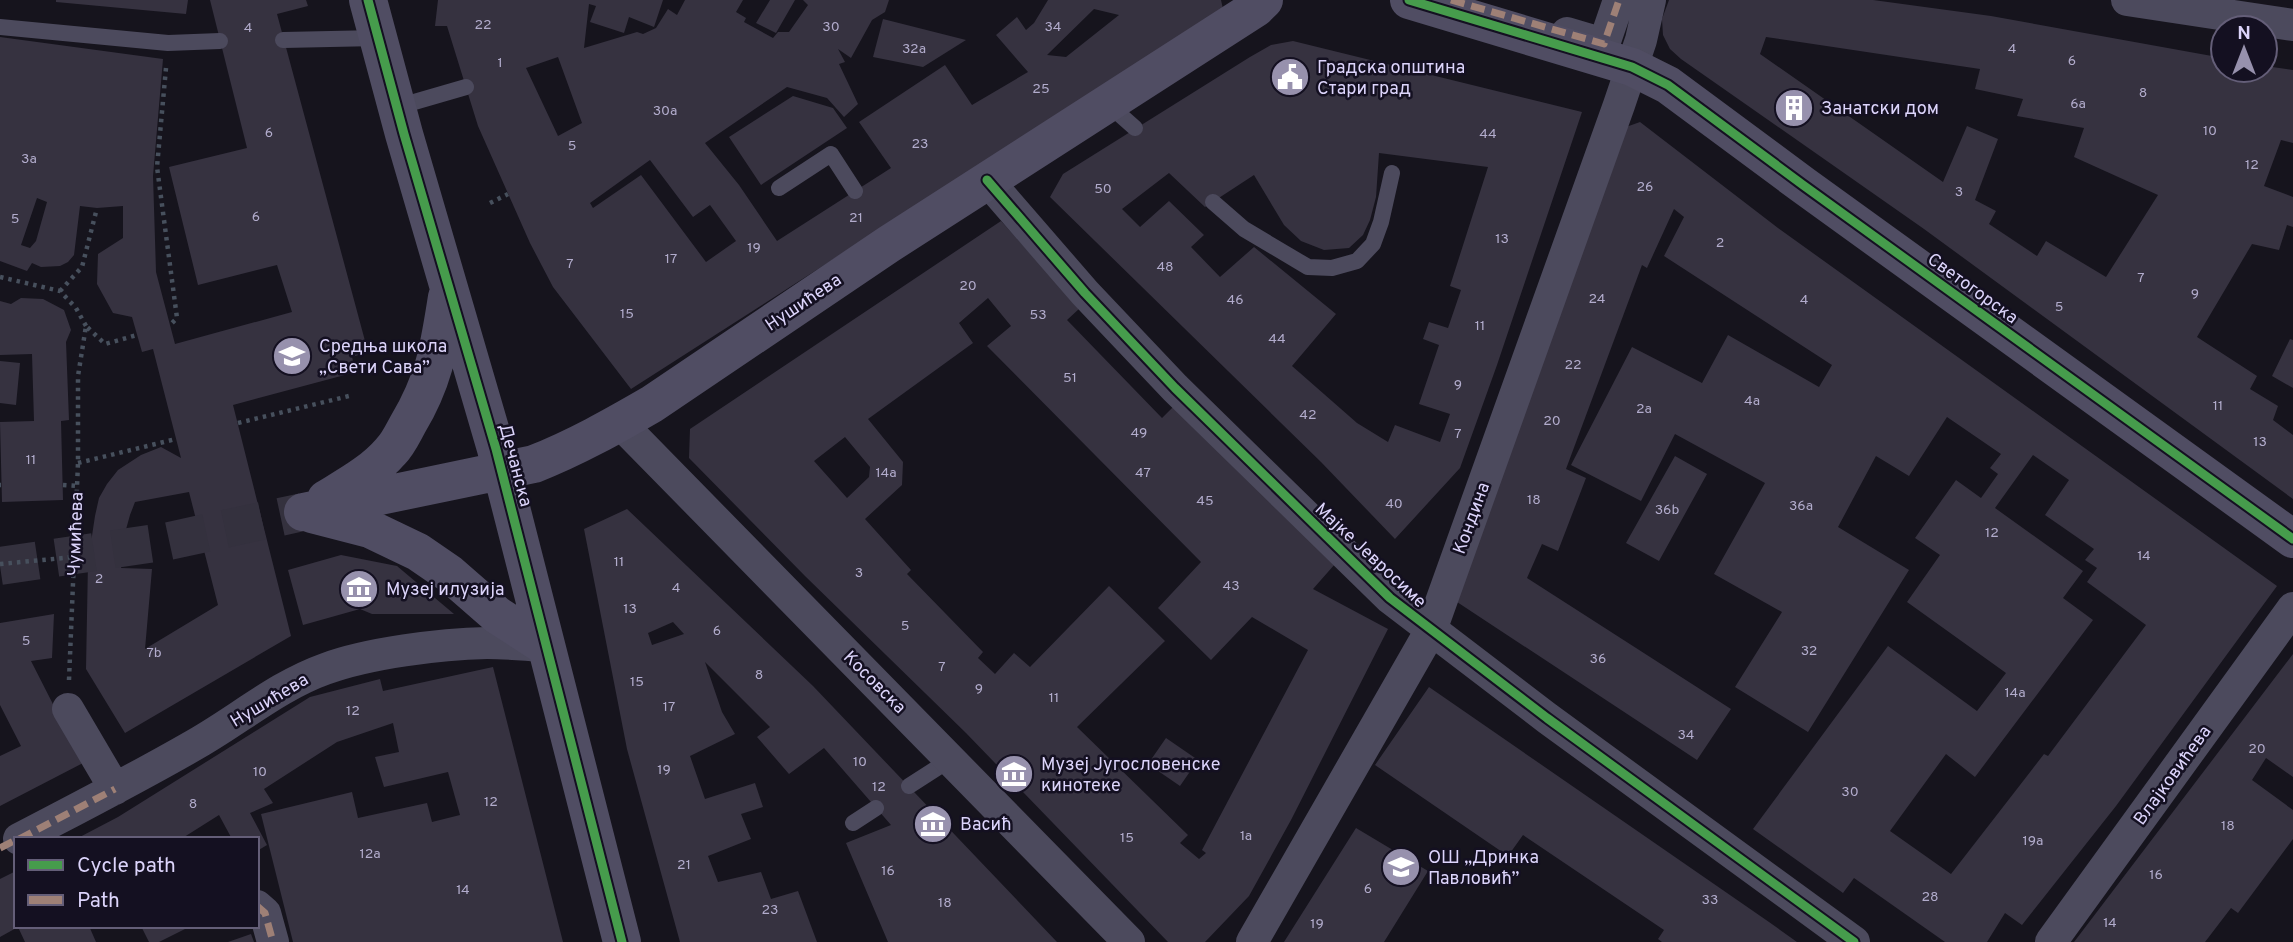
<svg xmlns="http://www.w3.org/2000/svg" width="2293" height="942" viewBox="0 0 2293 942" font-family="Overpass,sans-serif">
<style>
.building{fill:#363240;fill-rule:evenodd}
.lines{fill:none;stroke-linecap:round;stroke-linejoin:round}
.secondary-tunnel{stroke:#34313e;stroke-width:38;stroke-dasharray:38 19;stroke-linecap:butt}
.path{stroke:#47505d;stroke-width:4.5;stroke-dasharray:3.5 5;stroke-linecap:butt}
.lane{stroke:#4c4a5d;stroke-width:16}
.street{stroke:#4c4a5d;stroke-width:32}
.secondary{stroke:#504d63;stroke-width:38}
.quiet{stroke:#9e8076;stroke-width:7;stroke-dasharray:14 7;stroke-linecap:butt}
.cycleway-casing{stroke:#141021;stroke-width:13}
.cycleway{stroke:#469c4c;stroke-width:9}
.labels{text-anchor:middle;stroke-width:5;stroke-linejoin:round;paint-order:stroke}
.number-label{font-size:14px;fill:#b2accc}
.poi-label{font-size:18px;fill:#dcd4fb;stroke:#141021;text-anchor:start}
.street-label{font-size:18px;fill:#dcd4fb;stroke:#141021}
</style>
<rect width="100%" height="100%" fill="#16141d"/>
<path class="building" d="M56 0H188L186 14 56 2Z
M210 0H306L308 6 277 14 368 352 352 357 356 372 233 405 291 636 125 733 86 669 88 562 95 516 99 498 107 484 118 470 141 455 161 447 181 458 153 349 142 352 132 317 113 313 97 284 98 254 123 238V206L97 208 80 206 74 255 68 262 60 266 41 267 32 263 27 271 0 261V37L163 59 153 176 156 272 175 344 292 312 277 265 198 285 169 167 247 148ZM37 198 47 202 36 241 30 248 21 245ZM189 492 218 605 145 649 152 569 121 568 125 533 130 515 135 502Z
M438 0H663L654 27 629 17 624 33 590 22 596 6 589 4 584 48 637 32 643 34 656 28 668 9 677 15 685 0H743L736 12 746 18 744 22 773 38 778 32H789L808 5 803 0H889L885 12 872 20 851 58 838 49 845 62 839 64 858 104 844 117 827 98 787 87 705 143 739 185 777 241 891 168 859 122 945 65 972 105 1028 72 996 35 1017 17 1026 30 1034 23 1048 0H1221L1223 9 631 389 553 287 530 243 478 126 447 26H435ZM1094 9 1119 15 1066 57 1047 55ZM558 57 582 123 558 136 526 68ZM650 160 693 217 710 205 736 241 706 262 641 175 593 208 590 203Z
M770 0H795L776 33 756 23Z
M1669 0H1873L1991 16 2223 58V70H2265V66L2293 70V143L2281 140 2264 186 2293 197V227L2287 225 2279 250 2252 244 2197 337 2257 376 2250 389 2278 406 2273 420 2293 435V499L1924 229 1681 59 1670 49 1663 35 1662 19ZM1766 37 1980 69 1975 89 2023 99 2017 116 2084 128 2074 157 2158 195 2106 277 2046 241 2037 256 1989 224 1996 211 1975 200 1998 139 1967 126 1943 182 1760 54Z
M883 19 966 40 923 67 873 57Z
M1293 41 1582 112 1497 365 1460 468 1395 539 1321 462 1050 197 1063 174 1250 57 1271 45ZM1379 153 1488 167 1450 286 1461 290 1448 328 1429 322 1423 339 1439 345 1419 404 1450 414 1440 442 1395 425 1388 442 1357 423 1292 366 1336 314 1254 247 1220 277 1191 247 1204 235 1169 201 1140 227 1122 209 1169 173 1205 207 1254 175 1284 225 1301 241 1324 250 1349 248 1363 235 1370 220 1376 197Z
M793 96 833 108 847 128 761 185 729 137Z
M1640 122 1778 228 2277 586 2116 806 2022 925 2005 913 1987 942H1945L1854 878 1843 893 1753 829 1888 646 1977 711 2006 673 1907 602 1940 555 1915 538 1956 480 1981 498 1998 474 1990 468 2001 454 1947 417 1909 476 1876 456 1838 527 1909 570 1808 732 1735 687 1782 612 1714 574 1765 483 1675 434 1641 501 1571 465 1632 347 1702 383 1728 335 1819 387 1832 365 1664 256 1684 217 1674 209 1647 268 1642 265 1566 469 1586 478 1558 551 1542 544 1527 578 1731 709 1697 760 1454 600 1626 127ZM2033 455 2069 480 2045 515 2094 549 2085 560 2097 568 2087 582 2146 625 2048 756 2044 754 1951 874 1890 831 1946 754 1975 777 2093 620 2063 598 2083 571 1995 508Z
M1001 221 1080 308 1067 320 1162 418 1175 405 1335 564 1313 589 1388 629 1291 820 1249 896 1205 942H1168L966 733 805 576 689 458 690 429ZM988 298 1011 326 987 346 1201 562 1158 608 1211 660 1252 617 1308 650 1202 850 1206 853 1199 859 1180 843 1188 835 1077 727 1165 641 1109 586 1030 667 1014 653 995 674 978 658 983 652 907 574 911 570 865 519 902 485 903 462 868 419 973 343 959 323ZM845 437 870 467 869 477 847 498 814 461Z
M21 298 43 299 64 310 71 330 66 342 69 420 61 421 63 500 2 502 0 422 34 421 32 354 0 355V301L11 304Z
M2290 339 2293 340V388L2272 376Z
M0 361 20 363 16 405 0 403Z
M1675 456 1707 474 1659 561 1626 543Z
M627 509 813 686 1057 942H888L846 843 891 825 824 748 789 774 757 737 770 727 705 662 722 712 735 734 690 756 705 799 755 783 763 807 741 814 751 839 708 856 718 882 761 872 771 899 798 891 817 942H680L627 749 584 529ZM673 622 684 634 652 645 648 633Z
M341 555 397 566 454 614H372L360 609 303 625 288 570Z
M54 614 52 658 31 661 83 763 0 806V756L21 746 0 705V623Z
M2293 654V777L2266 758 2252 780 2293 810V839L2238 913 2231 908 2205 942H2074Z
M493 667 563 942H293L261 814 352 792 358 818 427 803 432 822 460 815 448 772 384 787 375 757 399 752 393 723 337 742 264 789 273 803 250 813 267 845 257 851V839H232L219 815 181 839H76L118 817 310 697 380 679 383 691Z
M1429 687 1769 922 1797 942H1662L1658 939 1664 930 1523 835 1508 856 1375 765Z
M1166 738 1198 760 1180 786 1148 764Z
M1356 828 1428 871 1384 942H1284Z
M16 871V926H89L96 942H25L18 927 0 937V879Z
M141 926H191L159 942H149Z
M251 934 254 942H228Z"/>
<g class="lines">
<path class="secondary-tunnel" d="M0 566 169 541 303 512"/>
<path class="path" d="M166 68 157 167 177 318 170 325
M490 203 508 194
M0 277 60 291 76 308 86 326
M60 291 82 267 97 208
M238 423 349 396
M78 463 176 439
M0 485H1
M63 485 77 486
M0 564 74 557
M69 680 78 463V376L86 326 105 344 137 335"/>
<path class="lane" d="M0 27 168 43 220 41
M283 40 378 38
M1108 104 1135 128
M397 107 466 87
M779 188 831 154 855 191
M1213 202 1244 229 1308 267 1332 268 1357 261 1373 244 1381 222 1392 173
M909 786 951 759
M853 823 876 808"/>
<path class="street" d="M2127 0 2293 25
M1567 33 1604 44 1619 0
M987 180 1085 293 1175 388 1390 598 1547 718 1854 942
M620 423 1129 942
M68 709 115 789
M19 839C80 807 141 776 201 741 242 717 280 685 325 669 368 653 440 644 487 643 506 643 526 645 545 646
M257 906 265 913 273 942
M1252 942 1431 630 1619 105 1641 40 1650 0
M2051 942 2293 608"/>
<path class="secondary" d="M368 0 404 134 496 449 622 942
M1409 0 1632 67 1668 85 1803 185 2293 539
M326 499C349 485 373 472 391 451 398 444 403 433 408 424 435 379 439 347 447 297
M303 512 534 464C575 448 614 426 652 404L889 244 1256 8 1264 0
M312 514 370 529 418 552 450 574 497 615 545 646"/>
<path class="quiet" d="M1451 0 1604 44 1619 0
M19 839 115 789
M0 848 16 840
M257 906 265 913 273 942"/>
<g class="cycleway-casing">
<path id="cycleway" d="M368 0 404 134 496 449 622 942
M1409 0 1632 67 1668 85 1803 185 2293 539
M987 180 1085 293 1175 388 1390 598 1547 718 1854 942"/>
</g>
<use href="#cycleway" class="cycleway"/>
</g>
<defs>
<g id="civic-disc" transform="scale(2.0125)"><circle r="9.5" fill="#9791ad" stroke="#141021"/><path d="M-.6-6.5H3V-4.5H.6V-3L4-1V1h2V6H-6V1h2V-1L-.6-3ZM-1.2 2.5V6h2.4V2.5Z" fill="#fff"/></g>
<g id="building-disc" transform="scale(2.0125)"><circle r="9.5" fill="#9791ad" stroke="#141021"/><path d="M-4-6H4V6H1V3H-1V6H-4ZM-2.5-4.3h1.7v1.8h-1.7ZM.8-4.3h1.7v1.8H.8ZM-2.5-1h1.7V.8h-1.7ZM.8-1h1.7V.8H.8Z" fill="#fff"/></g>
<g id="school-disc" transform="scale(2.0125)"><circle r="9.5" fill="#9791ad" stroke="#141021"/><path d="M0-5L7-2L0 1L-7-2ZM-4 1L0 2.5L4 1V4Q0 6-4 4Z" fill="#fff"/></g>
<g id="museum-disc" transform="scale(2.0125)"><circle r="9.5" fill="#9791ad" stroke="#141021"/><path d="M0-6L6-3V-2H-6V-3ZM-5-1h2V3h-2ZM-1-1h2V3h-2ZM3-1h2V3H3ZM-6 4H6V6H-6Z" fill="#fff"/></g>
</defs>
<g fill-rule="evenodd">
<use href="#civic-disc" x="1290" y="77"/>
<use href="#building-disc" x="1794" y="108"/>
<use href="#school-disc" x="292" y="356"/>
<use href="#museum-disc" x="359" y="589"/>
<use href="#museum-disc" x="1014" y="774"/>
<use href="#museum-disc" x="933" y="824"/>
<use href="#school-disc" x="1401" y="867"/>
</g>
<g class="labels">
<g class="number-label">
<text x="483" y="29">22</text>
<text x="831" y="31">30</text>
<text x="1053" y="31">34</text>
<text x="248" y="32">4</text>
<text x="914" y="53">32a</text>
<text x="2012" y="53">4</text>
<text x="2072" y="65">6</text>
<text x="500" y="67">1</text>
<text x="1041" y="93">25</text>
<text x="2143" y="97">8</text>
<text x="2078" y="108">6a</text>
<text x="665" y="115">30a</text>
<text x="2210" y="135">10</text>
<text x="269" y="137">6</text>
<text x="1488" y="138">44</text>
<text x="920" y="148">23</text>
<text x="572" y="150">5</text>
<text x="29" y="163">3a</text>
<text x="2252" y="169">12</text>
<text x="1645" y="191">26</text>
<text x="1103" y="193">50</text>
<text x="1959" y="196">3</text>
<text x="256" y="221">6</text>
<text x="856" y="222">21</text>
<text x="15" y="223">5</text>
<text x="1502" y="243">13</text>
<text x="1720" y="247">2</text>
<text x="754" y="252">19</text>
<text x="671" y="263">17</text>
<text x="570" y="268">7</text>
<text x="1165" y="271">48</text>
<text x="2141" y="282">7</text>
<text x="968" y="290">20</text>
<text x="2195" y="298">9</text>
<text x="1597" y="303">24</text>
<text x="1235" y="304">46</text>
<text x="1804" y="304">4</text>
<text x="2059" y="311">5</text>
<text x="627" y="318">15</text>
<text x="1038" y="319">53</text>
<text x="1480" y="330">11</text>
<text x="1277" y="343">44</text>
<text x="1573" y="369">22</text>
<text x="1070" y="382">51</text>
<text x="1458" y="389">9</text>
<text x="1752" y="405">4a</text>
<text x="2218" y="410">11</text>
<text x="1644" y="413">2a</text>
<text x="1308" y="419">42</text>
<text x="1552" y="425">20</text>
<text x="1139" y="437">49</text>
<text x="1458" y="438">7</text>
<text x="2260" y="446">13</text>
<text x="31" y="464">11</text>
<text x="886" y="477">14a</text>
<text x="1143" y="477">47</text>
<text x="1534" y="504">18</text>
<text x="1205" y="505">45</text>
<text x="1394" y="508">40</text>
<text x="1801" y="510">36a</text>
<text x="1667" y="514">36b</text>
<text x="1992" y="537">12</text>
<text x="2144" y="560">14</text>
<text x="619" y="566">11</text>
<text x="859" y="577">3</text>
<text x="99" y="583">2</text>
<text x="1231" y="590">43</text>
<text x="676" y="592">4</text>
<text x="630" y="613">13</text>
<text x="905" y="630">5</text>
<text x="717" y="635">6</text>
<text x="26" y="645">5</text>
<text x="1809" y="655">32</text>
<text x="154" y="657">7b</text>
<text x="1598" y="663">36</text>
<text x="942" y="671">7</text>
<text x="759" y="679">8</text>
<text x="637" y="686">15</text>
<text x="979" y="693">9</text>
<text x="2015" y="697">14a</text>
<text x="1054" y="702">11</text>
<text x="669" y="711">17</text>
<text x="353" y="715">12</text>
<text x="1686" y="739">34</text>
<text x="2257" y="753">20</text>
<text x="860" y="766">10</text>
<text x="664" y="774">19</text>
<text x="260" y="776">10</text>
<text x="879" y="791">12</text>
<text x="1850" y="796">30</text>
<text x="491" y="806">12</text>
<text x="193" y="808">8</text>
<text x="2228" y="830">18</text>
<text x="1246" y="840">1a</text>
<text x="1127" y="842">15</text>
<text x="2033" y="845">19a</text>
<text x="370" y="858">12a</text>
<text x="684" y="869">21</text>
<text x="888" y="875">16</text>
<text x="2156" y="879">16</text>
<text x="1368" y="893">6</text>
<text x="463" y="894">14</text>
<text x="1930" y="901">28</text>
<text x="1710" y="904">33</text>
<text x="945" y="907">18</text>
<text x="770" y="914">23</text>
<text x="2110" y="927">14</text>
<text x="1317" y="928">19</text>
</g>
<g class="poi-label">
<text x="1317" y="73">Градска општина<tspan x="1317" dy="21">Стари град</tspan></text>
<text x="1821" y="114">Занатски дом</text>
<text x="319" y="352">Средња школа<tspan x="319" dy="21">„Свети Сава”</tspan></text>
<text x="386" y="595">Музеј илузија</text>
<text x="1041" y="770">Музеј Југословенске<tspan x="1041" dy="21">кинотеке</tspan></text>
<text x="960" y="830">Васић</text>
<text x="1428" y="863">ОШ „Дринка<tspan x="1428" dy="21">Павловић”</tspan></text>
</g>
<g class="street-label">
<text transform="translate(1973 288) rotate(36)" y="6">Светогорска</text>
<text transform="translate(803 302) rotate(-34)" y="6">Нушићева</text>
<text transform="translate(516 465) rotate(75)" y="6">Дечанска</text>
<text transform="translate(1471 518) rotate(-70)" y="6">Кондина</text>
<text transform="translate(75 534) rotate(-88)" y="6">Чумићева</text>
<text transform="translate(1371 555) rotate(43)" y="6">Мајке Јевросиме</text>
<text transform="translate(875 682) rotate(45)" y="6">Косовска</text>
<text transform="translate(269 700) rotate(-31)" y="6">Нушићева</text>
<text transform="translate(2172 775) rotate(-54)" y="6">Влајковићева</text>
</g>
</g>
<rect x="14" y="837" width="245" height="91" fill="#141021" stroke="#645e78" stroke-width="2"/>
<rect x="28" y="860" width="35" height="10" fill="#469c4c" stroke="#645e78" stroke-width="2"/>
<text x="77" y="872" font-size="21" fill="#dcd4fb">Cycle path</text>
<rect x="28" y="895" width="35" height="10" fill="#9e8076" stroke="#645e78" stroke-width="2"/>
<text x="77" y="907" font-size="21" fill="#dcd4fb">Path</text>
<g transform="translate(2244 49)"><circle r="33" fill="#141021" stroke="#645e78" stroke-width="2"/>
<path d="M0-5L12 26L0 18L-12 26Z" fill="#9791ad"/>
<text y="-10" font-size="19" font-weight="bold" text-anchor="middle" fill="#dcd4fb">N</text>
</g>
</svg>
